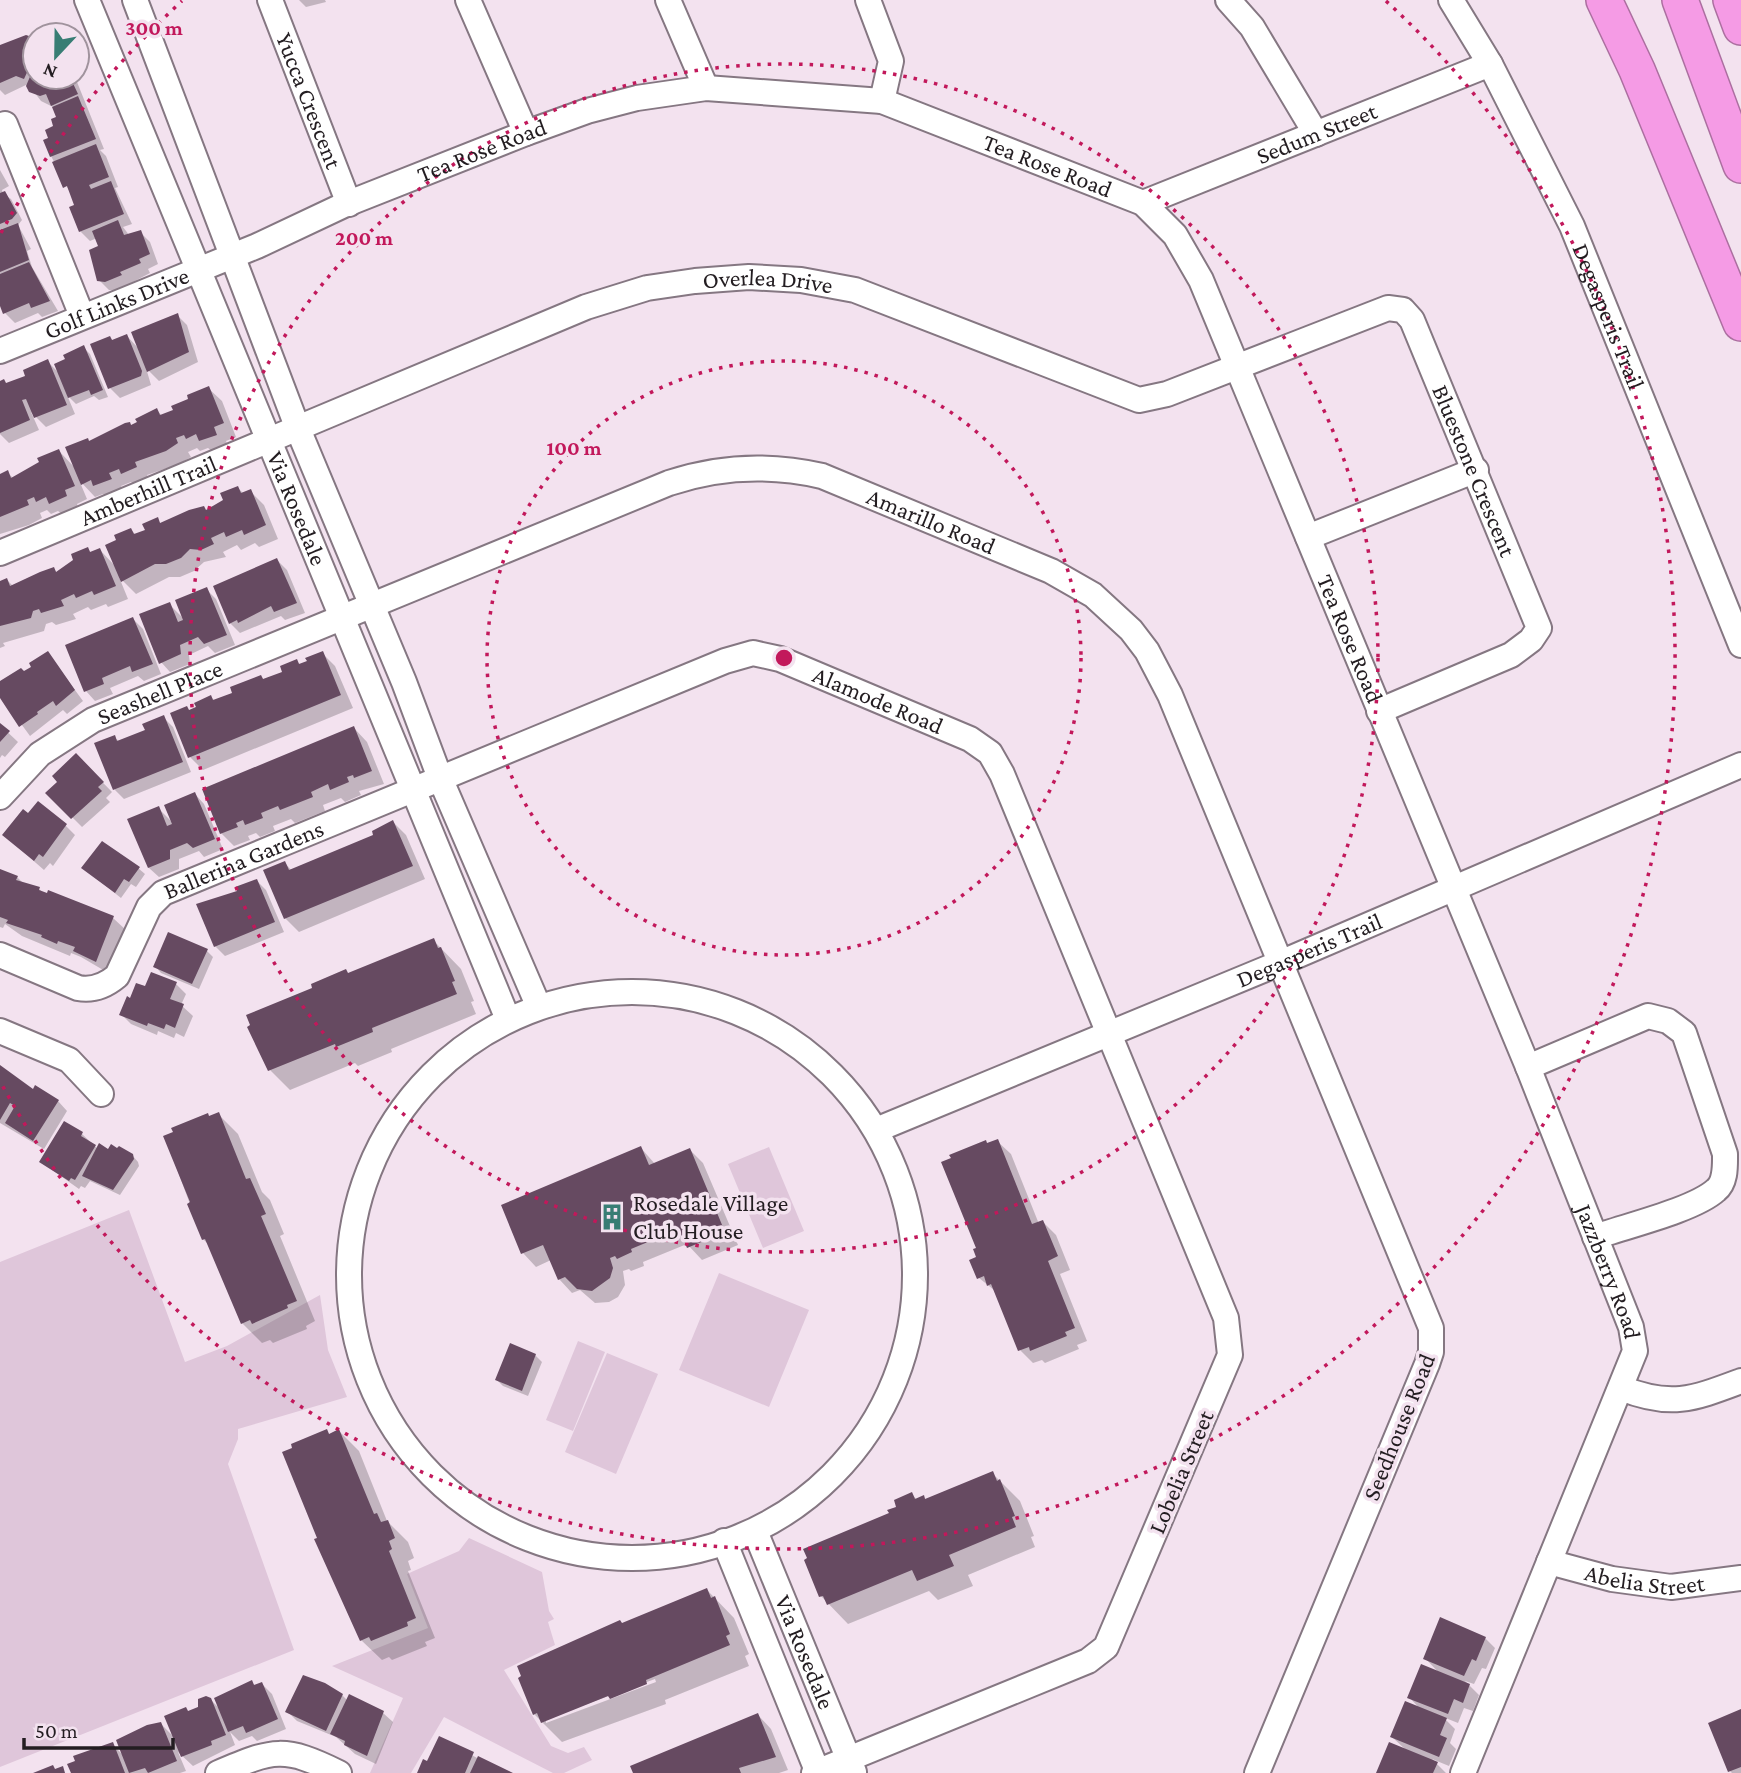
<svg xmlns="http://www.w3.org/2000/svg" width="1741" height="1773" viewBox="0 0 1741 1773" font-family="'Crimson Pro',serif">
<style>
.green{fill:#dfc6da}
.shadow{fill:#0003;fill-rule:evenodd}
.building{fill:#664a61}
.lines{fill:none;stroke-linecap:round;stroke-linejoin:round}
.minor-casing{stroke:#857782;stroke-width:28}
.highway-casing{stroke:#ac6fa0;stroke-width:38}
.minor{stroke:#fff;stroke-width:24}
.highway{stroke:#f59be5;stroke-width:35}
.ring{fill:none;stroke:#c2185b;stroke-width:3.5;stroke-dasharray:3.5 7}
.labels{text-anchor:middle;stroke-width:7;stroke-linejoin:round;paint-order:stroke}
.street-label{font-size:24px;fill:#231d21;stroke:#f3e2ef}
.poi-label{font-size:24px;fill:#231d21;stroke:#f3e2ef;text-anchor:start}
.centre{fill:#c2185b;stroke:#f3e2ef;stroke-width:3.5}
.ring-label{font-size:21px;text-anchor:middle;font-weight:bold;fill:#c2185b;stroke:#f3e2ef;stroke-width:7;stroke-linejoin:round;paint-order:stroke}
</style>
<rect width="100%" height="100%" fill="#f3e2ef"/>
<path class="green" d="M769 1147 804 1231 763 1248 728 1164Z
M129 1210 185 1362 227 1346 320 1295 328 1350 347 1397 238 1429V1439L228 1464 294 1650 0 1767V1262Z
M719 1273 809 1310 769 1407 679 1370Z
M578 1341 605 1352 573 1431 546 1420Z
M607 1353 658 1374 616 1474 565 1452Z
M469 1538 542 1572 549 1611 554 1619 548 1622 555 1645 504 1670 551 1746 568 1753 584 1747 592 1760 564 1773H553L444 1717 411 1773H370L403 1698 332 1666 428 1628 407 1574 459 1551Z"/>
<path class="shadow" d="M299 0H325L326 2 306 7Z
M35 40V77H75L104 149 100 150 106 156 118 187 115 188 132 224 123 227 129 235 140 232 150 242 158 264 148 269 150 273 116 291 109 290 99 280 100 247 97 238 90 241 80 231 77 206 51 156 50 139 58 118 55 108 41 101 28 84 5 95 0 90V47Z
M0 170 9 186 2 190 3 194 11 199 22 220 18 225 31 249 27 251 32 267 58 311 42 317 38 313 15 323 5 313 0 302Z
M177 315 187 325 198 362 159 381 146 368 151 385 120 398 110 388 92 345 110 338 114 342 127 336 139 349Z
M84 348 90 354 108 397 99 400 94 396 76 404 67 395 75 414 46 427 31 412 39 430 9 443 0 434V383L7 385 27 377 47 361 59 373 67 360Z
M208 388 222 401 236 437 226 441 229 448 214 453 208 448 200 451 197 448 188 452 191 457 179 464 147 475 149 480 136 486 131 482 121 486 124 492 108 499 103 494 95 497 79 480 87 499 77 504 79 510 64 516 58 511 51 514 47 510 40 513 42 518 29 525 0 534V476L7 472 13 478 59 451 76 469 90 443 130 424 132 426 157 410 162 416 175 411Z
M238 488 244 494 250 491 264 505 278 539 259 547 255 543 241 550 237 545 223 552 226 557 204 562 194 571 180 577H169L136 594 119 577 128 599 108 607 106 604 91 610 88 607 73 614 76 619 56 625 52 622 46 624 44 631 3 643 5 646 0 648V583L7 580 13 586 54 569 57 573 66 569 65 566 75 561 88 549 92 554 100 550 116 567 131 530 136 535 147 531 157 520 161 524 190 512 216 509Z
M277 560 287 570 305 613 285 620 281 616 240 633 230 623Z
M206 589 216 599 235 645 215 653 208 646 189 655 190 664 170 672 161 662 169 604 184 619Z
M133 619 143 629 161 674 144 681 138 676 110 688 113 694 95 701 86 691Z
M48 653 83 701 67 714 63 710 30 736 0 695V683L24 673Z
M322 653 335 666 353 708 203 770 190 757V711L211 697 215 701 234 694 261 677 265 681 284 673 296 661 301 665Z
M163 717 173 727 191 772 124 799 115 790 96 744 114 737 120 742 147 731Z
M0 725 18 742 5 757 2 755 0 758Z
M354 728 367 742 384 784 359 791 361 795 345 802 341 798 323 805 325 811 295 823 291 819 273 826 275 831 260 837 256 833 248 836 250 840 234 846 221 833Z
M76 755 112 792 106 798 110 802 82 827 48 793 60 782Z
M195 794 204 804 223 849 204 857 199 851 179 859V869L159 877 149 868 158 808 174 824Z
M29 816 65 825 75 835 53 866 50 863 44 870 4 835Z
M393 822 406 835 425 879 299 932 285 918V863L292 871 375 836Z
M83 868H138L145 874 136 887 131 884 121 898Z
M0 871 17 877 24 884 39 889 47 896 113 918 127 931 110 974 81 957 71 953 70 956 22 936 5 924 3 928 0 927Z
M257 881 266 890 284 932 225 956 215 946 198 905 239 891Z
M433 940 461 969 474 1001 471 1002 476 1014 391 1049 392 1052 358 1066 355 1063 290 1090 270 1070 249 1028 349 974Z
M207 951 213 957 199 989 161 973 155 966Z
M176 984 186 994 181 1005 193 1016 184 1037 176 1033 174 1038 158 1031 157 1035 131 1024 121 1014 131 1000Z
M0 1068 33 1092 58 1101 67 1111 44 1149 0 1123Z
M218 1114 238 1134 262 1192 270 1200 284 1234 280 1236 315 1321 306 1326 307 1329 273 1343 270 1340 262 1343 242 1323 210 1246 203 1239 165 1137Z
M65 1123 82 1134 98 1149 132 1155 138 1162 139 1166 120 1195 90 1181 85 1188 81 1186 79 1189 41 1162Z
M997 1141 1011 1154 1039 1224 1043 1222 1056 1235 1070 1270 1060 1274 1087 1341 1077 1345 1079 1349 1045 1363 1042 1360 1033 1363 1020 1350 994 1290 979 1278 988 1145Z
M641 1148 655 1164 690 1150 703 1163 738 1245 702 1260 687 1244 643 1262 644 1266 631 1271 629 1269 623 1271 625 1285 618 1297 609 1302 595 1303 580 1290 572 1293 559 1279 551 1260 536 1267 523 1253Z
M535 1355 542 1362 528 1396 503 1386 497 1380Z
M339 1431 359 1451 387 1521 408 1542 414 1558 408 1561 411 1570 408 1571 435 1638 425 1642 427 1646 392 1660 389 1657 382 1660 361 1640 320 1539 327 1432 330 1435Z
M992 1473 1020 1501 1034 1536 1031 1537 1035 1547 968 1575 973 1586 938 1600 929 1591 848 1624 821 1596 912 1494 917 1500 924 1497 926 1500Z
M707 1590 734 1618 749 1654 745 1656 749 1666 665 1700 666 1704 562 1742 534 1714 623 1625ZM655 1679 656 1682 546 1723V1719Z
M1485 1638 1495 1648 1486 1669 1482 1668 1474 1684 1465 1681 1479 1695 1473 1711 1464 1708 1458 1723 1443 1717 1455 1729 1450 1743 1456 1749 1449 1766 1432 1759 1446 1773H1378L1406 1750 1392 1737 1421 1710 1409 1697 1440 1674 1425 1658Z
M252 1683 256 1686 262 1684 272 1694 286 1729 257 1741 252 1736 239 1741 230 1732 235 1745 193 1766 178 1752 186 1771 180 1773H72L112 1744 124 1756 161 1724 176 1739 189 1713 210 1699 220 1709Z
M342 1695 348 1701 383 1713 393 1722 376 1764 355 1754 336 1737 297 1721 288 1712Z
M1741 1711V1773H1732L1730 1771Z
M758 1715 771 1729 788 1770 779 1773H634Z
M440 1738 479 1759 509 1773H419L428 1763Z"/>
<path class="building" d="M26 35 35 38V55L24 79 16 76 0 83V45Z
M35 65V77H70L78 94 51 106 46 94 40 96 29 92 26 86Z
M78 96 96 139 50 157 43 140 48 138 45 130 53 126 51 119 56 117 52 107Z
M96 144 109 177 89 185 91 189 111 181 124 214 79 232 69 207 74 205 67 186 63 188 52 162Z
M5 191 17 213 12 219 0 224V193Z
M118 220 124 235 141 230 150 254 139 259 141 263 120 272 122 275 105 282 97 281 89 250 98 246 92 231Z
M18 223 29 260 0 272V230Z
M29 262 50 301 31 308 29 303 3 314 0 306V274Z
M178 313 189 352 147 372 131 332Z
M127 334 142 371 141 376 108 389 90 344 110 336 112 340Z
M84 345 103 390 91 395 89 390 68 398 54 364 65 359 63 355Z
M48 359 67 405 34 418 26 399 22 400 30 420 0 433V381L4 379 6 383 25 376 23 370Z
M209 386 224 423 214 427 217 435 199 441 196 434 186 439 184 435 176 438 178 443 166 451 135 462 137 467 121 474 119 469 109 473 112 479 93 486 91 480 81 485 65 447 88 438 89 441 125 423 130 422 131 425 137 422 135 419 157 408 160 415 173 410 171 406 188 399 187 395Z
M59 449 75 486 65 490 67 496 49 504 46 497 36 502 34 497 27 500 29 505 0 517V474L8 470 11 478 39 462 37 458Z
M238 486 241 493 251 489 266 525 244 535 242 530 226 537 224 532 211 538 214 544 201 550 190 549 181 558 166 564H155L121 582 105 545 116 540 114 535 131 528 134 534 145 530 142 524 158 517 160 523 189 510 204 506 206 510 223 500 220 493Z
M88 547 90 552 100 548 116 586 94 595 92 591 76 598 74 594 61 600 64 606 41 613 39 609 33 611 31 618 0 626V581L7 578 10 586 40 572 54 567 56 572 73 560 71 554Z
M277 558 297 603 274 612 271 606 238 623 237 620 229 624 213 586Z
M207 587 227 635 204 644 198 637 180 645 181 654 159 664 139 614 170 602 178 622 183 620 175 600Z
M133 617 153 664 132 672 130 666 102 678 104 684 84 692 65 645Z
M48 651 75 690 56 706 53 701 37 712 38 714 19 727 0 698V681L21 668 24 671 31 667 29 663Z
M323 651 341 695 188 758 170 713 187 706 189 710 196 707 194 703 211 695 213 700 232 693 230 687 261 675 263 679 282 672 280 666 297 659 299 664 307 661 305 658Z
M164 715 183 762 113 790 94 743 115 735 117 741 145 730 142 724Z
M0 723 10 731 0 742Z
M354 726 372 771 354 778 353 775 347 777 349 782 330 790 328 784 311 792 313 797 280 810 278 806 261 813 263 818 245 825 243 820 236 823 238 827 220 834 202 789Z
M76 753 104 782 98 787 102 791 71 819 45 793 57 782 52 776Z
M195 792 215 839 193 848 187 843 170 850V859L148 868 127 819 159 806 167 826 172 824 164 805Z
M38 801 67 824 43 857 39 854 34 861 2 835 23 809 28 813Z
M393 820 413 866 284 919 263 870 285 861 289 870 373 835 372 831Z
M102 841 140 867 129 882 124 879 115 893 81 868Z
M0 869 18 876 16 880 40 887 39 890 47 893 48 890 114 916 96 962 73 951 75 947 58 941 57 944 41 937 42 935 6 923 8 920 0 917Z
M257 879 275 922 214 947 196 904 237 891 235 887Z
M168 932 208 949 192 984 153 967Z
M434 938 438 948 441 947 455 981 452 982 457 994 372 1028 373 1032 336 1047 335 1044 268 1071 247 1027 250 1025 246 1015 312 988 311 984 346 969 348 973Z
M151 972 177 982 170 999 184 1004 175 1028 166 1024 164 1029 148 1023 147 1026 119 1015 127 996 130 998 136 983 145 986Z
M0 1065 33 1089 35 1085 59 1100 33 1141 5 1123 15 1106 10 1103 0 1120Z
M219 1112 246 1179 250 1178 266 1214 261 1216 297 1301 287 1305 288 1308 252 1324 250 1320 241 1324 205 1239 202 1240 187 1204 190 1202 163 1136 173 1132 171 1128 208 1113 209 1116Z
M64 1121 83 1132 81 1136 96 1145 75 1180 71 1178 69 1181 39 1162Z
M998 1139 1032 1224 1043 1220 1058 1256 1048 1261 1075 1328 1065 1332 1067 1336 1030 1351 1029 1347 1018 1351 991 1284 987 1286 984 1276 977 1279 969 1260 976 1257 973 1249 976 1248 941 1162 951 1158 949 1155 986 1140 987 1143Z
M99 1143 108 1149 111 1144 117 1148 119 1146 133 1154 134 1159 113 1190 82 1176Z
M641 1146 649 1165 690 1148 725 1232 687 1248 679 1229 631 1249 632 1252 617 1259 615 1256 610 1258 613 1268 610 1278 592 1291 577 1289 565 1277 558 1280 543 1245 521 1254 501 1205Z
M510 1343 536 1354 522 1391 495 1380Z
M327 1429 329 1434 339 1429 374 1514 377 1513 381 1522 388 1520 395 1538 389 1541 392 1549 389 1551 416 1618 407 1622 408 1626 371 1641 369 1637 360 1641 314 1539 317 1538 282 1452 292 1448 291 1444Z
M993 1471 997 1481 1000 1479 1015 1516 1012 1517 1016 1527 949 1555 954 1566 917 1581 912 1570 827 1605 823 1596 819 1597 804 1560 807 1558 803 1549 889 1513 887 1510 896 1507 894 1500 912 1492 915 1499 924 1495 925 1499Z
M707 1588 711 1598 715 1596 730 1634 726 1636 730 1645 646 1680 647 1684 610 1699 608 1696 541 1723 537 1713 533 1715 518 1678 521 1676 517 1666 620 1620 622 1623Z
M1440 1617 1486 1637 1476 1661 1472 1659 1464 1676 1423 1659Z
M1421 1664 1470 1684 1463 1703 1454 1699 1448 1714 1407 1698Z
M303 1675 325 1683 343 1694 326 1731 285 1712Z
M252 1680 254 1685 262 1682 278 1719 246 1733 243 1726 228 1732 214 1698Z
M349 1694 384 1711 367 1756 344 1745 345 1741 330 1734Z
M206 1696 211 1698 226 1735 211 1741 212 1745 181 1757 164 1716 186 1707 188 1711 198 1707V1699Z
M1405 1701 1447 1718 1440 1735 1447 1738 1439 1757 1390 1737Z
M1741 1709V1767L1728 1772 1708 1723Z
M758 1713 776 1757 739 1768 741 1773H633L630 1766Z
M161 1722 177 1761 148 1773 145 1768 129 1773 116 1740 147 1725Z
M439 1736 474 1752 465 1773H417L423 1759 427 1761Z
M113 1742 125 1773H71L67 1764 75 1761 73 1756Z
M1389 1742 1438 1762 1433 1773H1376Z
M478 1756 513 1773H470Z
M53 1765 55 1769 63 1766 65 1773H33Z"/>
<g class="lines">
<g class="minor-casing">
<g id="minor">
<path id="s1" d="M87 0 507 1017"/>
<path d="M135 0 298 429 404 682 440 778 538 1005"/>
<path id="s2" d="M270 0 349 204"/>
<path d="M468 0 526 133"/>
<path d="M668 0 706 88"/>
<path d="M868 0 891 61 882 101"/>
<path d="M1228 0 1252 27 1316 134"/>
<path id="s3" d="M1451 0 1490 64 1572 226 1741 645"/>
<path d="M5 124 82 316"/>
<path id="s4" d="M1143 203 1490 64"/>
<path id="s5" d="M0 351 257 246 344 205 526 133 587 111 637 98 706 88 882 101 1143 203 1175 235 1201 280 1528 1067 1631 1327 1635 1351 1463 1773"/>
<path d="M1308 537 1476 470"/>
<path id="s6" d="M0 553 586 307 647 288 695 281 749 277 801 280 855 290 1139 400 1167 394 1388 308 1403 310 1412 320 1539 628 1531 640 1511 655 1379 711"/>
<path id="s7" d="M0 797 40 754 93 720 669 483C720 466 770 464 822 476L1051 571 1093 595 1131 630 1147 651 1170 695 1431 1328V1352L1427 1364 1257 1773"/>
<path id="s8" d="M0 955 78 988C93 991 105 986 117 976L149 907 163 893 725 661 753 653 780 659 970 739 990 753 1002 774 1226 1318 1230 1355 1106 1647 1088 1661 814 1773"/>
<circle cx="632" cy="1275" r="283"/>
<path d="M0 1031 69 1060 101 1094"/>
<path d="M1528 1067 1648 1016 1668 1021 1684 1033 1725 1154C1725 1166 1726 1182 1716 1190 1694 1210 1626 1226 1595 1237"/>
<path id="s9" d="M876 1130 1280 963 1741 765"/>
<path d="M1621 1388C1671 1408 1693 1399 1741 1381"/>
<path id="s10" d="M755 1531 854 1772"/>
<path d="M724 1541 818 1773"/>
<path id="s11" d="M1549 1562 1612 1579 1671 1587 1741 1578"/>
<path d="M218 1773C274 1749 284 1746 339 1773"/>
</g>
</g>
<g class="highway-casing">
<path id="highway" d="M1604 0 1637 70 1741 323
M1680 0 1741 165
M1731 0 1741 27"/>
</g>
<use href="#minor" class="minor"/>
<use href="#highway" class="highway"/>
</g>
<g class="ring">
<circle cx="784" cy="658" r="297"/>
<circle cx="784" cy="658" r="594"/>
<path d="M1 233A891 891 0 0 1 182 1M1386 1A891 891 0 1 1 1 1083"/>
</g>
<defs>
<g id="building-bare" transform="scale(2.1)"><path d="M-4-6H4V6H1V3H-1V6H-4ZM-2.5-4.3h1.7v1.8h-1.7ZM.8-4.3h1.7v1.8H.8ZM-2.5-1h1.7V.8h-1.7ZM.8-1h1.7V.8H.8Z" fill="#387d74" stroke="#f3e2ef" stroke-width="2.5" paint-order="stroke"/></g>
</defs>
<g fill-rule="evenodd">
<use href="#building-bare" x="612" y="1217"/>
</g>
<g class="labels">
<g class="street-label">
<text dy="8" stroke="none"><textPath href="#s2" startOffset="108">Yucca Crescent</textPath></text>
<text dy="8" stroke="none"><textPath href="#s4" startOffset="187">Sedum Street</textPath></text>
<text dy="8" stroke="none"><textPath href="#s5" startOffset="522">Tea Rose Road</textPath></text>
<text dy="8" stroke="none"><textPath href="#s5" startOffset="1110">Tea Rose Road</textPath></text>
<text dy="8" stroke="none"><textPath href="#s6" startOffset="821">Overlea Drive</textPath></text>
<text dy="8" stroke="none"><textPath href="#s5" startOffset="126">Golf Links Drive</textPath></text>
<text dy="8" stroke="none"><textPath href="#s3" startOffset="354">Degasperis Trail</textPath></text>
<text dy="8" stroke="none"><textPath href="#s6" startOffset="1671">Bluestone Crescent</textPath></text>
<text dy="8" stroke="none"><textPath href="#s6" startOffset="161">Amberhill Trail</textPath></text>
<text dy="8" stroke="none"><textPath href="#s1" startOffset="550">Via Rosedale</textPath></text>
<text dy="8" stroke="none"><textPath href="#s7" startOffset="1018">Amarillo Road</textPath></text>
<text dy="8" stroke="none"><textPath href="#s5" startOffset="1698">Tea Rose Road</textPath></text>
<text dy="8" stroke="none"><textPath href="#s7" startOffset="194">Seashell Place</textPath></text>
<text dy="8" stroke="none"><textPath href="#s8" startOffset="994">Alamode Road</textPath></text>
<text dy="8" stroke="none"><textPath href="#s8" startOffset="310">Ballerina Gardens</textPath></text>
<text dy="8" stroke="none"><textPath href="#s9" startOffset="469">Degasperis Trail</textPath></text>
<text dy="8" stroke="none"><textPath href="#s5" startOffset="2382">Jazzberry Road</textPath></text>
<text transform="translate(1399 1427) rotate(-68)" y="8">Seedhouse Road</text>
<text transform="translate(1181 1472) rotate(-67)" y="8">Lobelia Street</text>
<text dy="8" stroke="none"><textPath href="#s11" startOffset="98">Abelia Street</textPath></text>
<text dy="8" stroke="none"><textPath href="#s10" startOffset="131">Via Rosedale</textPath></text>
</g>
<g class="poi-label">
<text x="633" y="1211">Rosedale Village<tspan x="633" dy="28">Club House</tspan></text>
</g>
</g>
<circle cx="784" cy="658" r="10" class="centre"/>
<g class="ring-label">
<text x="154" y="35">300 m</text>
<text x="364" y="245">200 m</text>
<text x="574" y="455">100 m</text>
</g>
<g transform="translate(56 56) rotate(202)"><circle r="33" fill="#f3e2ef" stroke="#a0939d" stroke-width="2"/>
<path d="M0-5L12 26L0 18L-12 26Z" fill="#387d74"/>
<text y="-10" font-size="19" font-weight="bold" text-anchor="middle" fill="#231d21">N</text>
</g>
<path d="M24 1738v10h149v-10" fill="none" stroke="#231d21" stroke-width="3.5"/>
<text x="35" y="1738" font-size="21" fill="#231d21" stroke="#f3e2ef" stroke-width="5" paint-order="stroke">50 m</text>
</svg>
